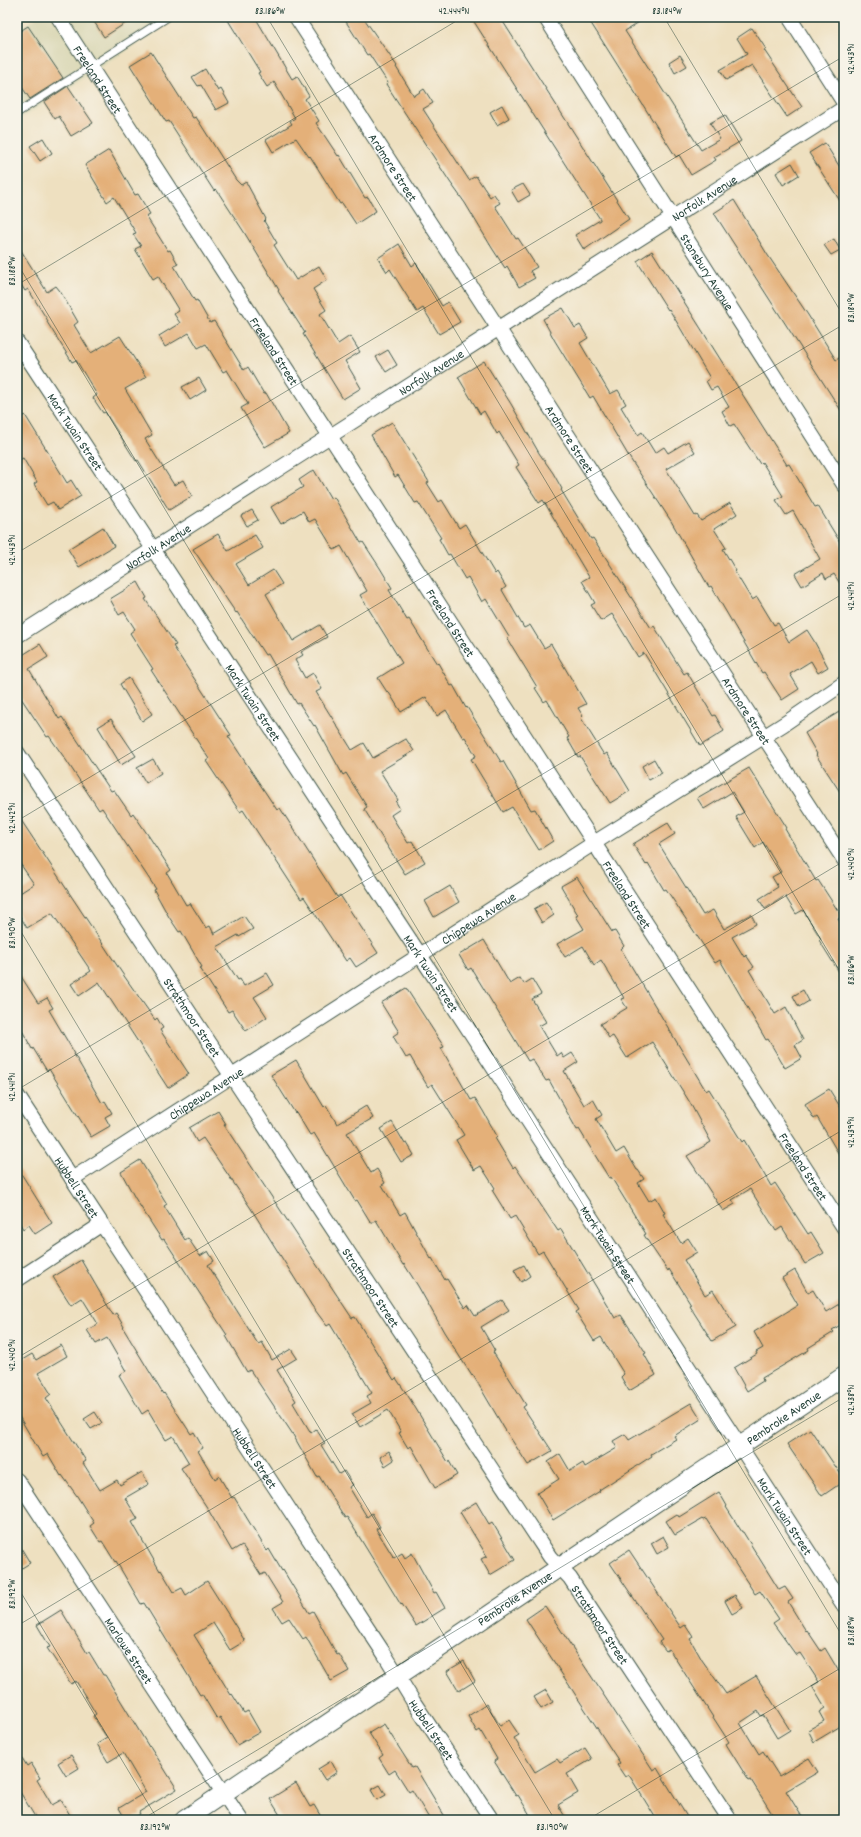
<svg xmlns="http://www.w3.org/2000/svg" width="861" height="1837" viewBox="0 0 861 1837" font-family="Dekko,sans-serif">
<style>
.built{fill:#dcd9b8}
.building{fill:#e4b079}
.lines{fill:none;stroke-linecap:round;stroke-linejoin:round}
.service-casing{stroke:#3e5549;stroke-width:9}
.minor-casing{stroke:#3e5549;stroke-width:16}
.tertiary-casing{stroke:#3e5549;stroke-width:20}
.service{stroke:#fff;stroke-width:7}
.minor{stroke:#fff;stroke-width:14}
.tertiary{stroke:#fff;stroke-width:18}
.ticks{fill:none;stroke:#1f3d34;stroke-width:1;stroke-opacity:0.45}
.labels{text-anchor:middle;stroke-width:4;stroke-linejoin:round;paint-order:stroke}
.street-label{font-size:13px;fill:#1f3d34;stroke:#f7f3e8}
.neatline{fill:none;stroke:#1f3d34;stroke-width:1.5}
.ticks-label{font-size:10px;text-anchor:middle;fill:#1f3d34}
</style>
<rect width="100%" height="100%" fill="#f7f3e8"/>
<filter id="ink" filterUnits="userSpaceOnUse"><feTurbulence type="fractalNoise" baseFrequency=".025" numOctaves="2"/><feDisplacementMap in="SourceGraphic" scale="8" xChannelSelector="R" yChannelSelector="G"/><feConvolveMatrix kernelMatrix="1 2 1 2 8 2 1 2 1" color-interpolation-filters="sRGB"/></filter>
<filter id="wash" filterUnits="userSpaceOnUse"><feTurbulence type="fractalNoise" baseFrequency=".012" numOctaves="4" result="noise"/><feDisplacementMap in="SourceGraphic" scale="16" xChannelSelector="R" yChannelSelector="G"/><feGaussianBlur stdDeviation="0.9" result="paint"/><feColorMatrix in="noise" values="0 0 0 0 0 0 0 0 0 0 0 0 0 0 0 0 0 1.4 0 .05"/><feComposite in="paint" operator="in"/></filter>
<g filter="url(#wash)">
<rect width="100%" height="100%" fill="#eee0c0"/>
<path class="built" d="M38 17H180L17 121V30Z"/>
<g id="blocks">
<path class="building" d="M91 17H135L104 37Z
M226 17H255L292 79 297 76 309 96 305 99 319 121 316 123 338 156 339 155 365 198 368 197 376 211 356 224 342 203 340 204 310 156 309 157 296 138 273 152 266 140 292 124 290 121 295 118 274 82 267 87 258 73 260 72Z
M343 17H363L397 66 396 67 414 96 424 89 433 103 423 109 469 180 476 176 490 197 494 194 500 203 495 206 516 239 518 238 537 267 530 271 535 278 519 287 507 266 505 268 492 248 465 203 450 182 386 84 388 83 369 54 367 55Z
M471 17H500L629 219 584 250 575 235 600 220V219Z
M587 17H647L625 31 701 150 720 139 710 123 725 115 741 141 714 157 716 160 691 175 679 155 676 157Z
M28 26 63 78 30 99 17 80V33Z
M752 28 766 49 764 50 802 107 787 117 752 65 726 80 720 70 747 54 737 38Z
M151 52 193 118 196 117 236 180 241 185 246 182 266 219 264 221 277 243 274 245 296 280 319 266 327 280 313 289 326 310 320 314 338 344 350 336 360 352 345 361 361 388 343 399 303 334 305 333 278 291 279 290 244 232 216 189 214 191 169 121 166 122 130 65Z
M680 55 687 66 675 73 669 62Z
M205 69 218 91 221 89 229 103 216 110 201 85 198 86 192 77Z
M68 86 93 123 71 136 59 116 55 119 44 102Z
M502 105 509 118 497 125 490 112Z
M43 138 52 153 40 161 30 146Z
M825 143 844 174V207L809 153Z
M109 150 135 195 138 194 150 214 146 216 168 251 170 250 178 264 174 266 195 301 197 300 210 323 214 321 244 370 248 367 264 394 266 393 289 433 265 447 241 408 248 404 227 370 223 372 206 344 198 348 189 333 165 347 159 336 180 323 174 314 179 311 158 276 153 279 135 249 141 246 133 234 136 233 114 197 107 202 85 165Z
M792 163 799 175 783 185 776 173Z
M523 184 530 195 518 202 511 190Z
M734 200 767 254 808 315 836 360 844 355V415L714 213Z
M834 239 840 250 831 255 824 245Z
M17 244 47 292 56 286 60 291 78 322 74 325 91 353 120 336 146 377 125 389 152 435 145 439 174 485 183 480 192 496 169 510 138 460 136 461 105 412 103 413 93 398 97 395 76 360 72 362 47 322 48 321 28 289 25 291 17 278Z
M399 244 412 266 416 263 442 306 448 302 460 322 439 334 423 308 417 312 390 269 387 272 378 258Z
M652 251 787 465 789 464 815 507 818 506 840 542 844 550V590L834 574 826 579 823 573 802 586 795 574 820 559 793 511 786 515 776 500 783 496 762 462 760 464 734 424 730 426 722 411 729 407 717 387 711 390 706 381 710 378 669 309 668 310 637 261Z
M563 308 575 328 580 325 588 338 580 343 610 394 618 390 626 404 621 407 638 435 642 432 655 453 664 447 668 453 688 441 695 452 666 469 695 516 697 515 701 521 730 503 737 514 714 529 726 548 723 549 736 571 735 572 752 600 757 597 774 625 778 623 789 642 807 630 814 641 828 667 818 673 811 661 790 674 799 689 782 700 764 672 762 673 711 586 709 587 671 521 631 460 593 396 590 398 555 341 543 319Z
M388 350 397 365 386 372 376 357Z
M484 361 511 404 539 453 553 473 562 489 561 490 591 539 593 538 651 628 654 626 684 674 687 672 713 716 715 715 724 731 700 746 644 653 638 657 612 614 601 621 591 605 595 603 582 581 589 577 543 500 539 503 526 483 516 467 519 465 499 432 497 434 484 411 480 414 458 377Z
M199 378 206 390 190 400 182 387Z
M25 415 67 483 71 480 81 496 58 510 53 502 47 505 34 484 37 482 23 458 17 461V420Z
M392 422 429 482 427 483 439 502 442 500 459 528 465 524 495 574 497 572 506 587 502 590 524 628 530 625 544 648 551 644 586 704 578 708 583 716 581 718 604 755 607 753 630 791 610 803 580 756 578 757 567 738 569 737 547 700 544 702 535 688 537 687 507 638 509 637 486 599 482 602 468 577 465 579 450 554 448 555 439 539 441 538 418 502 415 503 398 475 395 477 371 435Z
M314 470 331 499 334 497 361 543 363 542 380 568 392 588 389 590 407 620 409 619 437 664 438 663 451 686 453 685 466 708 467 707 501 762 503 761 531 810 535 809 553 841 539 850 512 807 503 812 471 759 476 756 465 737 463 738 446 710 437 716 426 697 401 712 388 691 387 692 378 678 402 663 360 595 367 591 341 546 334 550 315 519 309 522 303 511 281 524 271 507 303 487 299 480Z
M252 510 258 520 247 526 241 516Z
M103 527 114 546 79 567 68 549Z
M218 534 228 551 255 535 263 548 236 564 249 585 273 570 282 584 266 594 293 641 320 625 327 637 301 652 303 655 295 660 305 678 313 673 322 689 316 692 352 750 364 743 373 758 406 739 414 751 380 771 398 800 396 802 400 809 391 815 408 843 412 841 425 862 405 874 364 809 367 807 346 773 343 775 315 725 314 726 299 703 297 704 268 654 265 655 237 612 236 613 193 549Z
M138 582 147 598 145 599 176 645 173 646 231 735 228 736 277 810 280 808 337 897 340 895 378 953 356 967 350 958 346 961 304 897 301 899 243 810 240 812 206 761 209 759 194 736 151 670 153 669 130 633 135 629 124 612 119 615 110 599Z
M40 644 48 657 29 669 59 719 62 717 111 791 114 790 131 815 133 813 150 838 171 870 167 873 186 905 190 903 206 928 210 926 214 934 244 916 253 929 239 937 238 935 217 947 238 980 240 979 244 986 267 973 274 985 254 997 267 1017 246 1031 232 1010 228 1012 200 968 202 967 181 931 179 932 169 917 154 890 156 889 102 808 99 810 66 760 49 736 47 737 17 692V650L21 656Z
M129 678 152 714 142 721 120 684Z
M844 709V798L816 755 817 754 805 733Z
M111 719 136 756 121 765 98 727Z
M153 759 161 773 146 783 137 768Z
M654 759 662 773 649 780 642 766Z
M749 768 787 828 785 829 816 881 818 880 842 917 838 919 844 929V980L819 940 821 939 803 910 796 914 785 896 765 909 759 899 778 887 772 877 781 872 763 842 755 848 736 817 744 812 732 792 704 809 697 798Z
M17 814 122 973 155 1020 157 1018 163 1028 160 1030 189 1074 168 1088 99 982 79 996 71 984 91 971 52 913 27 928 17 911V895L34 884 17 859Z
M668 823 675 834 659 844 703 915 713 910 724 929 751 914 756 924 732 937 744 957 746 955 754 967 749 970 775 1014 786 1007 803 1040 795 1045 802 1058 785 1068 768 1039 766 1040 720 960 715 963 666 889 664 890 648 863 646 865 633 844Z
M577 877 612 932 615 931 624 946 621 949 706 1091 709 1089 742 1142 744 1140 771 1186 775 1183 808 1234 811 1232 824 1253 805 1264 782 1227 776 1231 750 1189 732 1200 735 1204 723 1211 687 1156 711 1142 689 1101 652 1042 627 1058 613 1036 609 1038 600 1024 627 1008 621 999 624 998 601 960 594 965 583 946 565 957 557 944 584 929 576 916 578 915 561 886Z
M450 886 459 902 434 917 425 901Z
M546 902 554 915 542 923 534 909Z
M484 940 510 984 520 978 524 984 532 979 541 994 532 999 546 1022 539 1026 557 1056 561 1053 564 1058 572 1053 578 1062 564 1071 584 1105 593 1099 602 1115 596 1119 616 1153 624 1148 637 1170H638L644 1179 638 1183 649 1201 656 1197 665 1213 663 1214 681 1243 688 1238 697 1252 684 1260 705 1295 713 1290 736 1327 712 1341 689 1305 691 1304 669 1269 668 1271 653 1249 644 1235 646 1234 611 1177 609 1178 579 1129 577 1130 549 1080 546 1081 532 1059 528 1061 471 968 468 970 459 955Z
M17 970 38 1003 47 998 53 1008 49 1010 75 1054H74L102 1103 105 1101 112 1113 105 1117 110 1126 91 1137 49 1069 47 1071 33 1048 32 1049 17 1021Z
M406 988 444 1047 441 1048 471 1100 475 1098 483 1111 497 1136 495 1138 513 1168 515 1166 558 1231 561 1229 615 1318 621 1315 646 1353 644 1354 656 1375 629 1391 621 1377 624 1374 601 1337 594 1341 576 1312 579 1310 543 1251 538 1254 515 1216 510 1219 492 1190 495 1188 481 1166 474 1170 456 1140 464 1135 432 1084 428 1087 410 1056 406 1058 393 1036 399 1032 381 1003Z
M803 990 809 1001 799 1007 793 996Z
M296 1060 324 1107 326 1105 337 1124 366 1106 373 1118 347 1133 371 1173 377 1169 385 1183 382 1185 400 1215 405 1212 431 1259 432 1258 445 1280 447 1279 465 1308 468 1305 475 1316 502 1300 509 1310 481 1327 495 1351 493 1352 526 1405 523 1407 552 1451 528 1465 504 1428 473 1375 472 1376 444 1332 418 1286 404 1264 403 1265 376 1220 371 1223 357 1200 355 1201 314 1133 310 1135 296 1112 295 1113 271 1075Z
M829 1089 844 1113V1163L817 1117 814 1119 805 1104Z
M218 1111 226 1124 224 1125 352 1318 355 1317 394 1380 396 1378 410 1399 448 1462 449 1461 457 1475 435 1488 411 1446 408 1448 399 1433 401 1432 388 1410 360 1427 352 1414 371 1403 367 1396 372 1393 330 1324 327 1326 312 1306 250 1207 203 1138 197 1142 189 1128Z
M392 1122 405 1144 407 1143 414 1155 401 1162 381 1129Z
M140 1160 167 1204 164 1206 185 1240 188 1238 200 1256 208 1251 214 1261 208 1265 258 1344 262 1342 272 1360 291 1349 297 1358 277 1370 296 1401 293 1403 311 1433 316 1429 325 1443 321 1445 339 1474 344 1471 353 1485 349 1487 367 1517 372 1513 380 1527 376 1529 394 1558 402 1553 405 1558 412 1553 434 1593 436 1592 445 1608 416 1626 402 1604 401 1605 347 1517 345 1518 319 1476 317 1477 292 1433 250 1370 247 1372 226 1336 227 1335 164 1239 162 1240 135 1198 121 1172Z
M17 1167 52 1223 35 1234 29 1225 23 1229 17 1218Z
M81 1260 113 1315 116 1313 124 1327 123 1328 163 1394 164 1393 191 1434 194 1432 203 1448 198 1451 215 1479 219 1476 232 1498 234 1497 267 1551 269 1549 282 1571 283 1570 309 1613 313 1611 337 1655 339 1654 349 1671 331 1681 306 1637 303 1639 289 1618 282 1622 273 1608 283 1602 265 1573 261 1575 242 1545 232 1551 206 1506 181 1468 189 1463 173 1436 166 1440 148 1410 142 1414 119 1375 126 1371 107 1338 96 1344 87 1330 98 1324 82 1298 71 1305 53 1277Z
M524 1265 530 1276 521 1282 514 1270Z
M795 1270 808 1293 813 1290 826 1312 844 1301V1323L832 1330 834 1332 808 1348 809 1350 762 1378 763 1381 747 1391 734 1368 757 1354 756 1352 763 1348 754 1332 798 1305 782 1278Z
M61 1345 67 1356 38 1373 51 1394 46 1398 86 1461 83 1463 100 1490 117 1480 120 1485 142 1472 149 1484 125 1498 138 1519 132 1522 160 1571 161 1570 174 1592 182 1588 186 1595 207 1581 245 1641 230 1650 213 1623 194 1635 231 1695 232 1694 244 1713 248 1711 260 1732 237 1745 220 1717 217 1719 202 1694 200 1695 144 1603 141 1604 116 1561 115 1562 102 1541 100 1542 90 1526 94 1523 77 1496 62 1475 61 1476 48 1454 43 1457 17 1413V1363L32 1354 36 1360Z
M691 1403 701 1419 674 1436 676 1439 651 1454 652 1456 599 1490 600 1491 553 1520 537 1493 559 1479 548 1462 560 1454 570 1471 583 1463 585 1467 617 1448 613 1441 625 1434 629 1440Z
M95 1412 102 1423 91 1429 84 1419Z
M810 1429 844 1479V1481L822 1496 787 1444Z
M389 1451 394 1460 385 1466 380 1457Z
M719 1492 727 1506 726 1507 742 1532H743L779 1590 785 1587 793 1599 788 1602 806 1631 807 1630 821 1651 825 1648 844 1680V1724L814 1742 808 1730 824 1721 819 1712 825 1708 812 1686 819 1682 800 1653 796 1655 773 1623 779 1619 760 1591 755 1594 706 1519 703 1520 702 1519 675 1535 666 1521 677 1514 679 1517Z
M476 1502 489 1524 492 1522 515 1560 490 1575 481 1559 487 1556 460 1512Z
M663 1536 669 1547 657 1554 651 1543Z
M17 1541 30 1563 17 1571Z
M629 1550 681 1628 685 1625 693 1637 690 1639 702 1660 726 1694 756 1676 790 1730 777 1738 763 1715 761 1716 758 1711 740 1723 759 1754 763 1751 779 1776 809 1758 818 1772 786 1791 804 1820H776L751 1780 749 1781 726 1744 729 1742 671 1652 669 1649 666 1651 659 1642 662 1640 610 1563Z
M735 1595 743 1608 732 1614 725 1601Z
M545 1606 653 1770 657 1768 689 1820H657L629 1775 625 1777 617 1765 620 1763 526 1619Z
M61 1610 87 1653 89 1652 103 1675H105L149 1747 150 1746 177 1789 139 1812 140 1814 131 1820H126L119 1808 146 1792 123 1753 108 1762 97 1744 107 1738 93 1716 96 1714 76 1681 71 1684 47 1648 50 1647 37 1625Z
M464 1661 475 1681 459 1691 447 1671Z
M546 1690 553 1702 541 1709 534 1697Z
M487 1704 500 1726 509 1720 519 1735 514 1738 535 1772 557 1759 560 1763 585 1748 592 1759 567 1774 578 1793 558 1805 567 1820H533L518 1795 516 1796 494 1761 497 1759 480 1730 477 1732 468 1716Z
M384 1724 412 1768 415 1767 447 1820H430L412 1790 409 1792 395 1770 389 1774 379 1758 383 1755 369 1733Z
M17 1750 27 1766 31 1763 40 1778 37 1780 52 1805 61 1800 73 1820H37L17 1787Z
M71 1755 79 1768 66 1776 58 1763Z
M331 1761 337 1772 325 1780 318 1769Z
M296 1783 310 1807 314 1805 323 1820H283L270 1799Z
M380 1785 386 1795 377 1800 371 1790Z"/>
</g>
</g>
<g filter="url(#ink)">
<use href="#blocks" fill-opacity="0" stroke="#3e5549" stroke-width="1"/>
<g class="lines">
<g class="service-casing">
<path id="service" d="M17 113 168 17"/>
</g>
<g class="minor-casing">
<g id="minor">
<path id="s1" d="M58 17 844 1228"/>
<path id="s2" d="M296 17 844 860"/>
<path id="s3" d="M545 17 844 485"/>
<path d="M789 17 844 103"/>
<path id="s4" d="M17 342 420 955 844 1606"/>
<path id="s5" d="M17 636 844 108"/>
<path id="s6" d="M17 752 550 1557 570 1578 730 1820"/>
<path id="s7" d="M17 1095 385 1655 413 1701 492 1820"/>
<path id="s8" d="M72 1179 594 843 784 724 844 683"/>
<path d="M17 1280 102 1224"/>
<path id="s9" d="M17 1480 241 1820"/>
</g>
</g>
<g class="tertiary-casing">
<g id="tertiary">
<path id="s10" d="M184 1820 844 1376"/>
</g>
</g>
<use href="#service" class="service"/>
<use href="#minor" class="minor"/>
<use href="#tertiary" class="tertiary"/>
</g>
</g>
<path class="ticks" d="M267 17 844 978M664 17 844 317M17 263 844 1639M17 285 463 17M17 553 844 56M17 821 844 324M17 925 555 1820M17 1090 844 593M17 1358 844 861M17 1586 158 1820M17 1626 844 1129M141 1820 844 1397M587 1820 844 1666"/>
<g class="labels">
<g class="street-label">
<text dy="5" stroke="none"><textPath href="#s1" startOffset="74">Freeland Street</textPath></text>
<text dy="5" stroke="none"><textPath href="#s2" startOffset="179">Ardmore Street</textPath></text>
<text dy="5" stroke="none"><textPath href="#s5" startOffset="815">Norfolk Avenue</textPath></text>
<text dy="5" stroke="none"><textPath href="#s3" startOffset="302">Stansbury Avenue</textPath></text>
<text dy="5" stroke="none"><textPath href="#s1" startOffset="398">Freeland Street</textPath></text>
<text dy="5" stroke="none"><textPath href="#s5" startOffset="491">Norfolk Avenue</textPath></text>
<text dy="5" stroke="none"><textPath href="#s4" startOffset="107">Mark Twain Street</textPath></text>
<text dy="5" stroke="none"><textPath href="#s2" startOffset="503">Ardmore Street</textPath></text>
<text dy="5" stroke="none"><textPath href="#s5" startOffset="167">Norfolk Avenue</textPath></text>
<text dy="5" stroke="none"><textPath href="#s1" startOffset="722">Freeland Street</textPath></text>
<text dy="5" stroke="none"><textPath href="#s4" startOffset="431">Mark Twain Street</textPath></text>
<text dy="5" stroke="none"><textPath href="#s2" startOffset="827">Ardmore Street</textPath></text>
<text dy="5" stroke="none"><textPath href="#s1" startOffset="1046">Freeland Street</textPath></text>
<text dy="5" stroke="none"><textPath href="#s8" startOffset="483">Chippewa Avenue</textPath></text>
<text dy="5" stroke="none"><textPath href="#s4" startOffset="755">Mark Twain Street</textPath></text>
<text dy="5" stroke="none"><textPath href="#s6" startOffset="318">Strathmoor Street</textPath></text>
<text dy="5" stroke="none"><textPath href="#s8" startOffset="159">Chippewa Avenue</textPath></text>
<text dy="5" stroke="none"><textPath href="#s1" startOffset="1370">Freeland Street</textPath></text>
<text dy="5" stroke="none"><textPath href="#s7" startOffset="110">Hubbell Street</textPath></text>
<text dy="5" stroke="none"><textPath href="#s4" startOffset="1079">Mark Twain Street</textPath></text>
<text dy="5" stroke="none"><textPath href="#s6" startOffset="642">Strathmoor Street</textPath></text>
<text dy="5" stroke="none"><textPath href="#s10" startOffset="722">Pembroke Avenue</textPath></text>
<text dy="5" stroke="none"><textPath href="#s7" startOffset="434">Hubbell Street</textPath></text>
<text dy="5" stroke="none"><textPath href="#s4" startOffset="1403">Mark Twain Street</textPath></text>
<text dy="5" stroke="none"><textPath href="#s10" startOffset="398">Pembroke Avenue</textPath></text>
<text dy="5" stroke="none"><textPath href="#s6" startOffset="1050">Strathmoor Street</textPath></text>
<text dy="5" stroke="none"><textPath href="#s9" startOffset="204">Marlowe Street</textPath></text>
<text dy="5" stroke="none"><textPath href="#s7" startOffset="758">Hubbell Street</textPath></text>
</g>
</g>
<rect width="861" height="1837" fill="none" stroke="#f7f3e8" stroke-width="44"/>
<rect x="22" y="22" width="817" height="1793" class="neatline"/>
<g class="ticks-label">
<text x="270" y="14">83.186°W</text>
<text x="454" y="14">42.444°N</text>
<text x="667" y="14">83.184°W</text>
<text transform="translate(850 59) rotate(-90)" y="4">42.443°N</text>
<text transform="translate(11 271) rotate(-90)" y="4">83.188°W</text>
<text transform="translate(850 308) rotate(-90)" y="4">83.184°W</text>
<text transform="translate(11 550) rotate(-90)" y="4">42.443°N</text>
<text transform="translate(850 596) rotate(-90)" y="4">42.441°N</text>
<text transform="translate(11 818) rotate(-90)" y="4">42.442°N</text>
<text transform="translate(850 864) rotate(-90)" y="4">42.440°N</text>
<text transform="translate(11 933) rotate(-90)" y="4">83.190°W</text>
<text transform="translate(850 970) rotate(-90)" y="4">83.186°W</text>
<text transform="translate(11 1087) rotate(-90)" y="4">42.441°N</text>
<text transform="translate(850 1132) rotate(-90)" y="4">42.439°N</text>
<text transform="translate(11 1355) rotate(-90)" y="4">42.440°N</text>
<text transform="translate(850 1400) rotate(-90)" y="4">42.438°N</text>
<text transform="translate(11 1594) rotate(-90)" y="4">83.192°W</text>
<text transform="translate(850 1631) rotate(-90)" y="4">83.188°W</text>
<text x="155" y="1830">83.192°W</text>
<text x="552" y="1830">83.190°W</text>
</g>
</svg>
